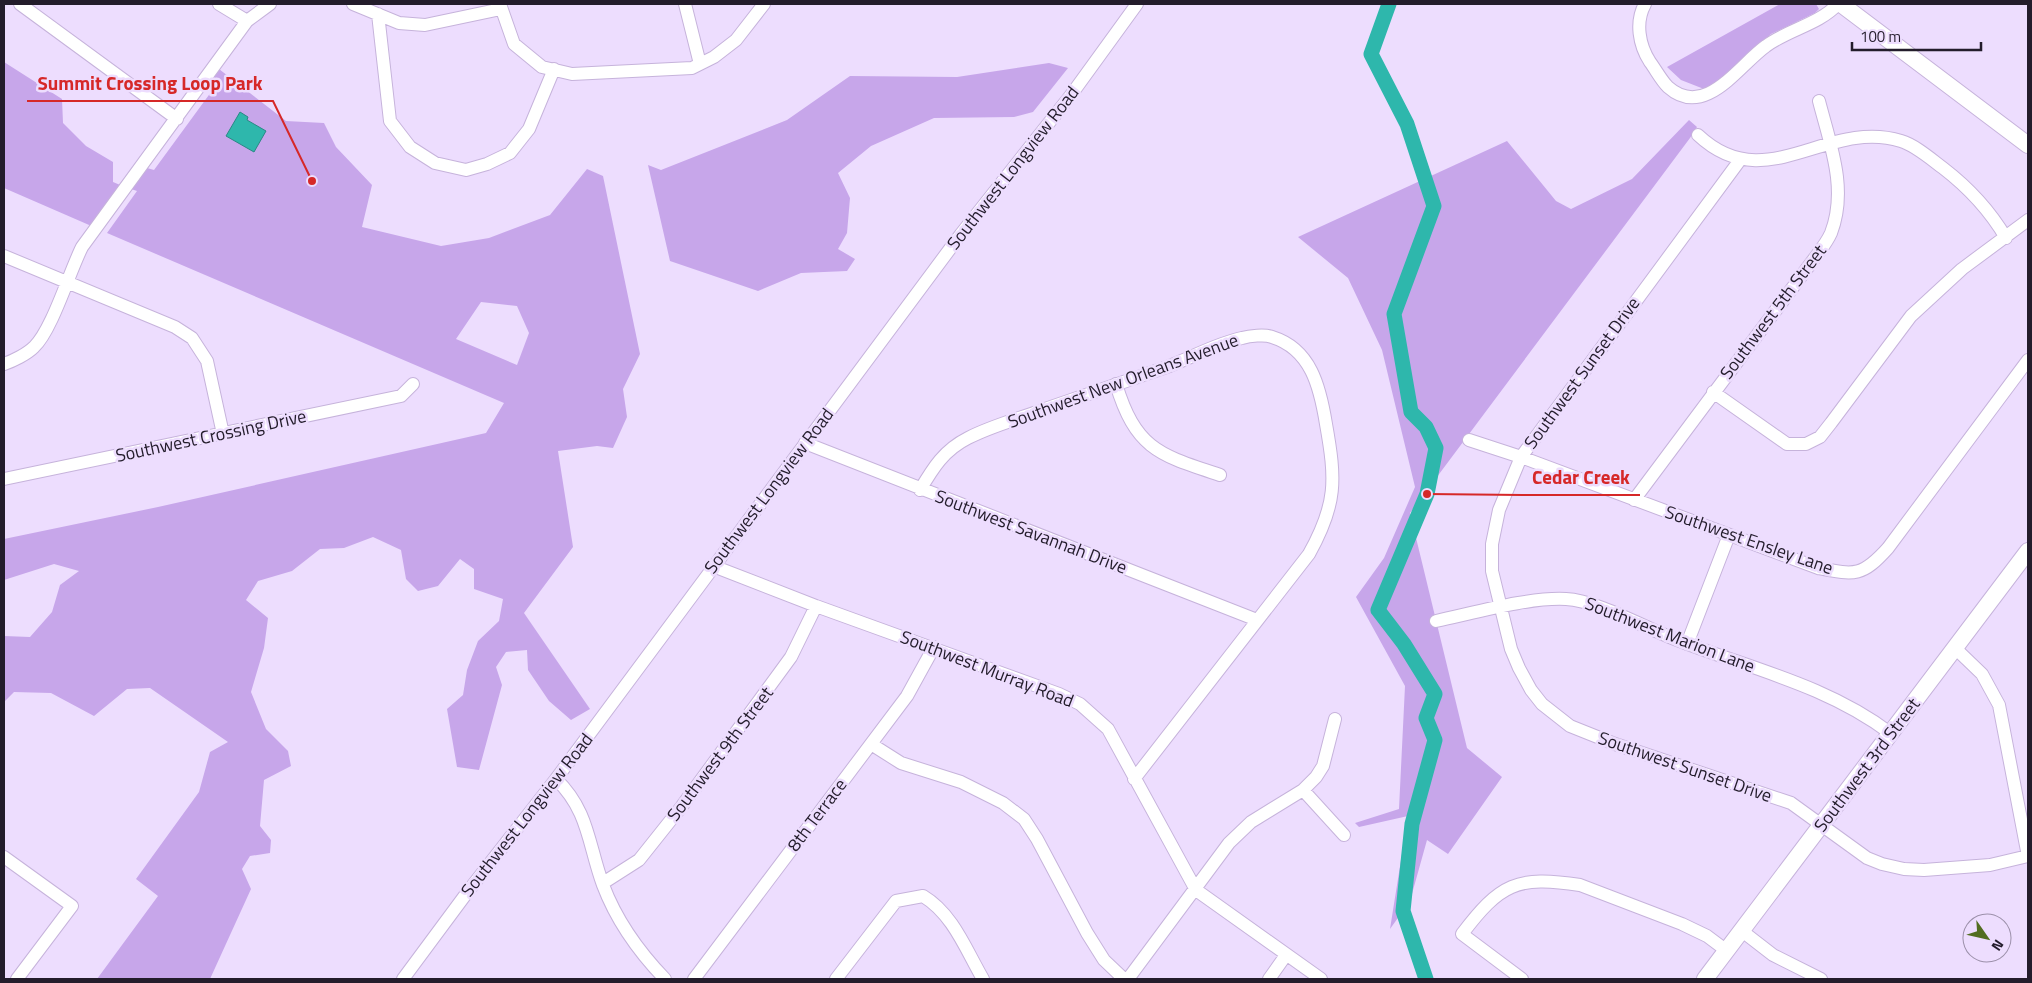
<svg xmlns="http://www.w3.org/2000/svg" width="2032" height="983" viewBox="0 0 2032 983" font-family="'Titillium Web',sans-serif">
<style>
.green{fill:#c7a6ea;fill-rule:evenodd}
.water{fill:#2eb7ac;stroke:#2b8885}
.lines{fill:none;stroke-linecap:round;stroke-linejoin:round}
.river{stroke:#2eb7ac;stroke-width:15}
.minor-casing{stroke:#c6b3db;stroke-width:14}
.major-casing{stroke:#c6b3db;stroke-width:18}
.minor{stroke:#fff;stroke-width:12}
.major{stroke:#fff;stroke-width:16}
.labels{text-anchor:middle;stroke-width:5;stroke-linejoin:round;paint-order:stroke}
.street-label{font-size:18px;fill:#231c2b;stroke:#edddfe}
.leader{fill:none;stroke:#d62828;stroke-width:2}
.callout-dot{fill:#d62828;stroke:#edddfe;stroke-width:2}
.callout-label{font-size:19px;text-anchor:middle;font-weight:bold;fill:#d62828;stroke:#edddfe;stroke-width:5;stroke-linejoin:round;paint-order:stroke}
</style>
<rect width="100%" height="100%" fill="#edddfe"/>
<path class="green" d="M1780 4H1816L1819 9 1815 13 1771 34 1716 83 1704 89 1681 80 1667 67Z
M4 62 62 99 63 123 86 146 113 162V182L125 187 96 228 4 188Z
M1049 63 1068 68 1033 112 1014 117 934 118 871 146 838 173 850 198 847 233 838 249 855 259 847 271 801 273 758 291 670 261 648 165 661 170 787 120 850 76 957 77Z
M219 69 286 121 324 123 336 147 372 185 362 227 441 246 489 238 550 215 587 169 603 176 640 354 623 389 627 417 613 448 597 446 558 451 573 547 524 613 590 709 571 720 549 701 528 670 527 650 506 652 496 667 502 685 479 770 457 767 447 709 463 695 467 670 478 641 499 621 503 599 474 589V569L460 559 438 586 418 591 406 579 401 550 373 537 344 548 320 549 292 571 258 581 246 600 268 618 264 648 251 692 266 729 288 751 291 766 264 780 260 826 271 840 270 853 250 856 242 869 251 889 210 979H97L158 896 136 879 199 792 210 752 228 742 150 688 127 689 94 716 51 693 14 692 4 702V636L30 637 52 612 60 585 79 571 54 564 4 580V539L158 507 486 433 504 403 107 233 137 191 131 189 147 168 154 170 214 88 209 85ZM481 302 517 306 529 333 517 365 456 339Z
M1689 120 1697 127 1690 138 1410 513 1467 748 1502 777 1448 854 1427 840 1410 901 1390 929 1408 816 1359 827 1355 823 1399 809 1405 686 1356 597 1384 558 1415 487 1382 350 1348 278 1298 237 1507 141 1556 201 1571 209 1632 179Z"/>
<path class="water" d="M240 112 248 117 247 120 266 131 254 152 226 136Z"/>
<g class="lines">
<path class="river" d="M1389 4 1371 54 1407 124 1434 206 1394 314 1411 412 1426 427 1436 448 1427 494 1378 610 1404 644 1435 694 1426 718 1435 740 1412 824 1403 911 1426 979"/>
<g class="minor-casing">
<path id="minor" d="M20 4 177 119
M219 4 247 21
M353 4 399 23 425 25 501 9
M500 4 514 44 542 67 572 74 692 68 714 57 736 40 764 4
M685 4 700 64
M1645 4C1635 22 1639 45 1650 62 1656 70 1661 80 1668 87 1705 120 1739 65 1766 46 1789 29 1818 25 1838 4
M378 14 390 121 410 147 435 163 466 170 487 164 510 153 529 129 554 69
M1698 135C1766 199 1826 118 1901 141 1915 145 1931 159 1943 168 1969 188 1989 209 2006 238
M1740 160 1521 457 1499 510 1492 544V571L1511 649 1519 668 1531 690 1542 704 1570 726 1615 744 1791 803 1867 858 1882 864 1904 869 1924 870 1990 865 2028 856
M4 256 175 327 192 338 207 361 223 434
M4 364C13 361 27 354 34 347 52 330 69 273 82 247L247 21 270 4
M1116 384C1136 450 1160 455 1220 475
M1713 392 1787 444H1806L1820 437 1831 423 1911 316 1962 269 2028 220
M1469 440 1521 457 1818 568C1855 575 1862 577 1888 548L2028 360
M805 443 1257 620
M4 479 401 396 413 384
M920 490C933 468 944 450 968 438 991 426 1018 419 1042 410 1083 396 1123 382 1164 368 1189 359 1217 343 1242 338 1249 336 1265 334 1272 337 1311 349 1320 387 1326 424 1336 480 1337 504 1309 554L1134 779
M1634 500 1814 259C1820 251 1827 242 1831 233 1848 189 1830 144 1819 101
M713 566 816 606 1059 694 1080 704 1108 729 1196 890 1321 979
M1436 621C1474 613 1529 597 1566 599 1595 600 1644 627 1672 638 1747 668 1825 684 1890 733
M1687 644 1729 535
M1955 648 1982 674 1999 705 2028 856
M871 744 901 763 961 782 1003 803 1024 819 1037 839 1087 933 1104 960 1124 979
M556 779C589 811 588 844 603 885 617 922 638 951 665 979
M1303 790 1344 835
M4 857 72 906 17 979
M603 883 639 860 682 806 791 657 816 606
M1742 931 1773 955 1821 979
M403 979 469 890 556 779 961 234 1071 95 1137 4
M694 979 907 696 934 647
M836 979 896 901 923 896C953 914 966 950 983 979
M1128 979 1229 843 1251 822 1303 790 1316 777 1323 766 1335 719
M1269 979 1286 955
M1522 979 1462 934C1500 884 1517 875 1580 885L1682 924 1707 936 1727 951"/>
</g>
<g class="major-casing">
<path id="major" d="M1841 4 2028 145
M1705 979 2028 551"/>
</g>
<use href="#minor" class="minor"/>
<use href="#major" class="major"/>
</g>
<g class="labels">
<g class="street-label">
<text transform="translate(1013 168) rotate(-52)" y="6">Southwest Longview Road</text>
<text transform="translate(1773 312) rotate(-53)" y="6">Southwest 5th Street</text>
<text transform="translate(1582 373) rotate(-54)" y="6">Southwest Sunset Drive</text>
<text transform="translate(1123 381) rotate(-20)" y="6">Southwest New Orleans Avenue</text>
<text transform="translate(211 436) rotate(-12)" y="6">Southwest Crossing Drive</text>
<text transform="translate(769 491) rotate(-53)" y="6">Southwest Longview Road</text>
<text transform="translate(1031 532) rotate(21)" y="6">Southwest Savannah Drive</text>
<text transform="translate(1749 540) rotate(19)" y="6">Southwest Ensley Lane</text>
<text transform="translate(1670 635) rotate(21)" y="6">Southwest Marion Lane</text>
<text transform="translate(987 669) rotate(21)" y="6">Southwest Murray Road</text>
<text transform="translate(720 754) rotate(-53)" y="6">Southwest 9th Street</text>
<text transform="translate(1867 765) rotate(-53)" y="6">Southwest 3rd Street</text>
<text transform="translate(1685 767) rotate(19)" y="6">Southwest Sunset Drive</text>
<text transform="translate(527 815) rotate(-52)" y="6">Southwest Longview Road</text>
<text transform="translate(817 815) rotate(-53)" y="6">8th Terrace</text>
</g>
</g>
<path class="leader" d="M312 181L273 101H27M1427 494L1522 495H1640"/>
<g class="callout-dot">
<circle cx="312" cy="181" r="5"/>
<circle cx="1427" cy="494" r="5"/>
</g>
<g class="callout-label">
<text x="150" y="90">Summit Crossing Loop Park</text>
<text x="1581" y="484">Cedar Creek</text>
</g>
<rect width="2032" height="983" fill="none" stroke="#231c2b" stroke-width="10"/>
<g transform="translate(1987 938) rotate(124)"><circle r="24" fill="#edddfe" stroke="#9c90aa"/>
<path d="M0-4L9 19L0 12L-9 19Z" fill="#526d20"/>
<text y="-8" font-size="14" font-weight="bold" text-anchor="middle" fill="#231c2b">N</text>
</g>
<path d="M1852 42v8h129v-8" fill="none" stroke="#231c2b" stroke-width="2.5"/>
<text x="1860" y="42" font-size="15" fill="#231c2b" stroke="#edddfe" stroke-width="4" paint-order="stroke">100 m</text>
</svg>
